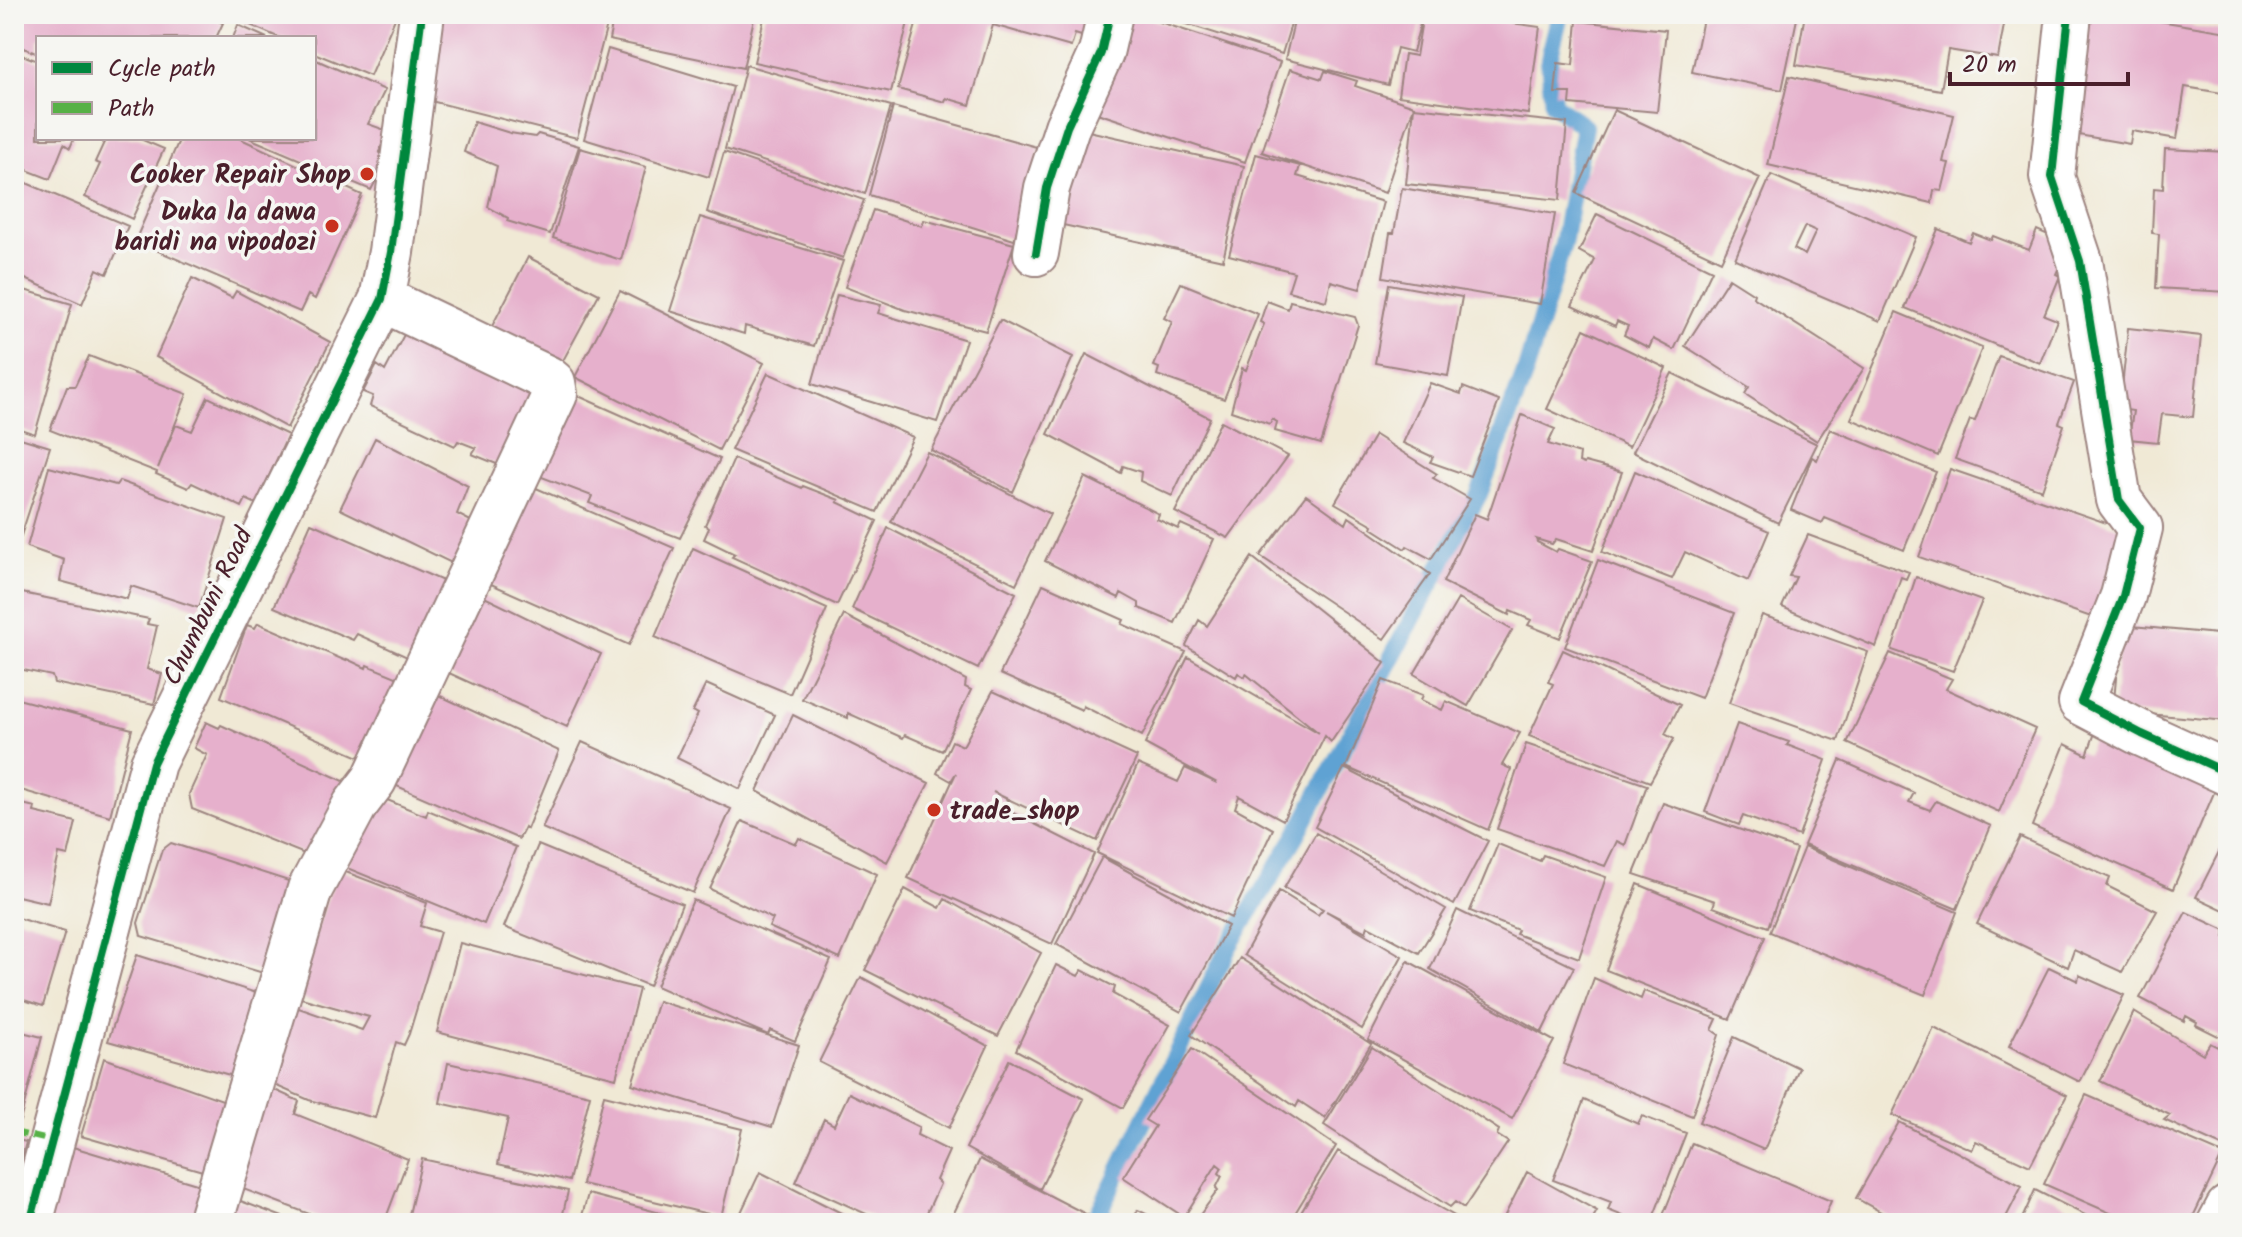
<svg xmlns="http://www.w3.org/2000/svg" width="2242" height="1237" viewBox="0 0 2242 1237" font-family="Kalam,sans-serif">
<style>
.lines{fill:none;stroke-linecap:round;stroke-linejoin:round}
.stream{stroke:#5fa2d3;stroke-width:18}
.building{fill:#e6b0cc;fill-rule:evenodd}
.street-casing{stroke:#9d8480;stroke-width:48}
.street{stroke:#fff;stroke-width:44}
.quiet{stroke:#57b146;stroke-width:6;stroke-dasharray:12 6;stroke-linecap:butt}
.cycleway-casing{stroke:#f6f6f2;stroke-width:13}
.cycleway{stroke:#00873e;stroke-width:8}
.poi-dot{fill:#c8321e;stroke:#f6f6f2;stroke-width:3}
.labels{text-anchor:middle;stroke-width:7;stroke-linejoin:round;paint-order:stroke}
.poi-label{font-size:26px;font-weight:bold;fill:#4a1f2b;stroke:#f6f6f2;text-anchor:end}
.street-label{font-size:26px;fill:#4a1f2b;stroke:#f6f6f2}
</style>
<rect width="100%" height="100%" fill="#f6f6f2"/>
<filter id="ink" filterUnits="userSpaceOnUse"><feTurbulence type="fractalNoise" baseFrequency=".0125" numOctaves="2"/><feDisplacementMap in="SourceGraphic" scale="16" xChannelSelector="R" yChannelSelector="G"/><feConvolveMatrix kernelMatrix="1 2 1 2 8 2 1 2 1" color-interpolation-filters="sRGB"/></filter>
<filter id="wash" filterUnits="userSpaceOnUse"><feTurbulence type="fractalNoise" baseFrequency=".006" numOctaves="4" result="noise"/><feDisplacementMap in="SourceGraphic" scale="32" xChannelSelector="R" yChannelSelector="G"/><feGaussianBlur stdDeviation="1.8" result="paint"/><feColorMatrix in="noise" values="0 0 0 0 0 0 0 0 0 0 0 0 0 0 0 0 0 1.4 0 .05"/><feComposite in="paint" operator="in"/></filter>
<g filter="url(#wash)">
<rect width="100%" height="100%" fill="#f0e9d5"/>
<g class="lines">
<path class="stream" d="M1112 1223 1099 1212 1229 946 1296 836 1479 494 1526 370 1563 244 1584 127 1553 104 1549 59 1560 14"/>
</g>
<g id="blocks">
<path class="building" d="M23 14H202L223 23 216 38H38V54L14 44V35Z
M246 14H397L370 76 314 53V38H280L243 22Z
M441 14H610L577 138 419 98Z
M614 14H755L743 68 609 40Z
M765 14H910L891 92 754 62Z
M919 14H1101L1094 40 1075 34 1071 47 993 25 970 105 946 98 945 102 898 89Z
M1124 14H1136L1280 62 1245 162 1091 111Z
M1154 14H1294L1282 54Z
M1296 14H1413L1422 16 1413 52 1397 48 1388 85 1285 59Z
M1423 14H1444L1540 27 1528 114 1398 96 1404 54 1416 56Z
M1704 14H1798L1782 90 1692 72Z
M1805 14H2006L1998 58 1948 50 1941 90 1796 65Z
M2086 14H2116L2228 32V94L2185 87 2177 139 2132 131 2130 144 2067 133Z
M1577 21 1666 30 1657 112 1570 104 1571 93H1555L1558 63 1573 65Z
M238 25 267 38H233Z
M608 49 733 87 709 177 584 139Z
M17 53 38 61V138H74L70 148 64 144 50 179 14 165V60Z
M314 59 385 90 368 124 388 131 379 152 388 157 371 190 249 138H314Z
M746 65 891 106 865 194 725 149Z
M1290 69 1322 79 1325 71 1357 81 1355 86 1414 106 1385 193 1262 152Z
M1789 76 1954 115 1943 162 1949 163 1942 191 1934 190 1932 203 1768 165Z
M893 107 1040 148 1014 240 869 195Z
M1414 107 1567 123 1560 200 1406 184Z
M1614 110 1760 178 1721 261 1576 193Z
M474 122 510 133 535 137 538 134 579 146 550 234 507 221 508 218 488 207 497 166 464 152Z
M1075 128 1244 166 1223 260 1054 223Z
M106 138H138L164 149 132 219 85 197 100 164 95 162Z
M180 138H239L362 195 315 299 308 295 300 312 135 241Z
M580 148 646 167 621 260 553 238Z
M2165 149 2228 152V292L2156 288 2159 234 2152 233 2154 188 2163 189Z
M724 152 864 200 843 258 707 212Z
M1256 154 1300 166 1297 176 1383 202 1360 289 1331 281 1326 301 1288 291 1294 272 1229 255Z
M1771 175 1916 237 1880 321 1735 259ZM1805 226 1816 231 1805 255 1794 249Z
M24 182 128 226 107 274 97 269 82 304 14 274V204Z
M1402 188 1555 214 1540 304 1383 277 1390 233H1394Z
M873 210 922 226 924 220 1014 244 986 331 905 310 845 287Z
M1597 214 1712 270 1674 350 1653 339 1649 348 1624 335 1628 326 1617 321 1615 326 1572 306 1595 260 1579 251Z
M700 217 843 261 814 346 745 326 744 334 670 311Z
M1938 229 1969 242 1973 233 1991 240 1993 236 2029 250 2037 230 2069 244 2056 274 2060 276 2044 315 2057 320 2040 363 1905 308Z
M528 257 599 294 559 368 490 330Z
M192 278 232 298 236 291 330 342 287 428 156 357Z
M1729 278 1754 294 1753 297 1864 368 1817 441 1745 394 1749 387 1685 346Z
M1181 283 1258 314 1224 399 1157 375 1159 368 1154 366 1172 322 1164 318Z
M1389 284 1462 297 1448 376 1375 363Z
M14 287 72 304 35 434 14 427Z
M620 291 764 363 719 450 575 377Z
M837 295 881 305 878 313 966 340 937 422 812 384Z
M1267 301 1288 309 1290 301 1355 317 1358 325 1321 444 1275 431 1277 422 1272 419 1270 424 1231 411 1242 368 1246 370 1264 324 1260 322Z
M1896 312 1982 348 1938 456 1851 419Z
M1000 320 1073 357 1013 492 931 450Z
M409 325 553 396 516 472 472 454 476 448 458 441 455 446 370 406 373 396 363 392 377 365 385 371Z
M2128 328 2201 336 2193 417 2162 414 2158 442 2129 439 2133 411 2120 409Z
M1584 329 1666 368 1629 447 1547 409Z
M1086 354 1210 418 1172 496 1140 481 1141 472 1123 466 1121 473 1048 434Z
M89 356 187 394 158 468 176 425 192 431 208 397 288 435 256 504 246 499 242 507 192 483 188 488 156 474 157 472 50 430 67 386H75Z
M1999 356 2074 382 2059 423 2064 425 2042 490 1955 459 1970 420 1975 421Z
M768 373 913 437 877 512 731 450Z
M1672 373 1817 444 1778 523 1633 452Z
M1430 383 1461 394 1463 387 1499 401 1470 476 1430 462 1433 457 1403 443Z
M565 390 720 459 680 538 589 503 592 496 526 471Z
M1522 415 1555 429 1548 444 1580 454 1579 462 1584 464 1585 462 1622 472 1593 551 1556 539 1552 544 1536 539 1537 542 1556 552 1558 549 1592 561 1560 638 1528 625 1531 620 1510 611 1509 615 1443 582 1475 514 1487 519Z
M1221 421 1288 456 1228 538 1175 512Z
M1830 429 1936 472 1904 550 1825 518 1822 523 1791 510 1812 457 1817 460Z
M1375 435 1437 474 1433 478 1470 499 1431 559 1407 546 1405 549 1372 528 1373 525 1335 503Z
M14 436 50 447 15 554H14Z
M375 438 468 486 457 514 486 529 466 570 340 509Z
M927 452 1050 514 1016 584 891 522Z
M734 459 802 488 803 486 839 500 837 502 877 521 837 605 732 557 735 554 704 539 709 528 705 525Z
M49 467 116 485 119 481 227 519 199 608 131 586 127 599 60 581 64 560 27 547Z
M1950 469 2124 529 2091 617 1919 557Z
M1635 471 1769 531 1748 581 1685 552 1672 579 1602 552Z
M1085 477 1159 514 1157 519 1178 529 1181 524 1214 539 1175 623 1139 608V603L1121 593 1119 598 1045 561Z
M520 481 674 548 629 645 475 577Z
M1306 495 1346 524 1349 517 1430 574 1384 639 1260 556Z
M311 523 452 585 416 661 357 634 353 640 274 607Z
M888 528 1016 593 978 669 852 609Z
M1808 535 1909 572 1906 579 1901 577 1876 647 1782 607 1796 577 1789 576Z
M693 548 827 609 790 694 655 637Z
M1252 557 1385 663 1331 742 1325 736 1283 820 1239 796 1235 808 1273 829 1231 918 1097 853 1138 764 1178 782 1185 768 1217 783 1145 744 1188 657 1319 733 1246 674 1245 677 1238 673 1236 677 1186 646 1199 620 1207 626Z
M1598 560 1734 613 1701 698 1565 647Z
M1916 577 1982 601 1953 671 1892 650Z
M1043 584 1124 620 1122 624 1186 652 1142 736 1083 706 1082 710 1000 674Z
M472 591 601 654 567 727 438 668Z
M22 593 149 619 147 624 157 626 147 669 162 674 154 704 54 683 52 676 14 668V624Z
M1458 599 1512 630 1468 706 1414 674Z
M844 615 966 680 965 687 971 690 942 751 905 735 903 738 848 713V718L802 699Z
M1762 615 1868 652 1838 741 1729 703Z
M258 623 346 661 347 659 366 668 367 665 406 681 375 764 221 697 247 625 255 628Z
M2121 625 2228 635V721L2113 711Z
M1563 650 1680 705 1665 734 1674 739 1650 782 1529 736 1553 684 1548 682Z
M1890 653 1952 679 1946 689 2035 729 1999 812 1847 743Z
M1383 680 1423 695 1421 700 1442 710 1446 701 1520 733 1502 765 1511 769 1488 830 1346 767Z
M706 684 775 715 740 789 677 758 698 714 693 711Z
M423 688 559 751 527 829 525 827 519 839 383 780Z
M993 691 1137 757 1097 841 993 792 1007 799 1002 812 1012 816 1013 813 1094 854 1052 944 908 878 956 773 951 781 937 773 952 741 963 746Z
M14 698 132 729 110 816 14 788Z
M793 715 929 783 887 862 757 791Z
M206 722 219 728 221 725 357 787 322 861 192 809 189 794 207 755 194 748Z
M1737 724 1789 742 1787 745 1826 760 1799 836 1743 816 1739 825 1705 812Z
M2096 730 2219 781 2173 889 2032 826 2065 744 2087 755Z
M582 742 731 809 693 893 542 828Z
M1526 744 1647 785 1625 845 1617 841 1605 866 1497 829Z
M1840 760 1914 793 1909 802 1930 810 1936 801 1991 826 1957 909 1804 845Z
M1344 768 1488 841 1454 905 1315 827Z
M375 795 426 816 428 810 516 847 484 924 347 868Z
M14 802 35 807 34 812 76 822 68 856 59 854 48 903 18 896 17 901 14 900Z
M1663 803 1796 849 1768 927 1713 907 1715 901 1634 874Z
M742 821 796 844 799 838 877 874 840 959 769 927 773 919 710 889Z
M1316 833 1446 909 1419 953 1368 926 1366 932 1326 911 1402 956 1362 1029 1244 955 1279 891 1318 915 1323 909 1284 888Z
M2228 834V912L2196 897Z
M2020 837 2110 878 2107 886 2157 911 2122 972 2074 950 2068 967 1977 924Z
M171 843 307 887 280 978 141 936 138 923 162 850Z
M1498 844 1540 861 1543 855 1606 877 1579 958 1516 934 1518 930 1470 911Z
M538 845 682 904 649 986 504 927Z
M1804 847 1957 912 1925 995 1770 932Z
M1102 857 1228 926 1181 1012 1056 944Z
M338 869 427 903 420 926 440 932 409 1034 404 1045 396 1042 375 1118 309 1100 265 1081 290 1005 362 1030 369 1017 294 996Z
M1638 884 1765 937 1730 1019 1606 970Z
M905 889 940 908 945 899 1041 953 998 1036 865 970Z
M693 900 831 960 795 1041 770 1030 768 1035 656 986Z
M1457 910 1574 967 1542 1032 1430 969Z
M2186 912 2225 930 2224 937 2228 938V1041L2196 1025 2197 1022 2186 1016 2184 1021 2140 998Z
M14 917 65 932 43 1006 14 997Z
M460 943 639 989 616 1078 437 1032Z
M137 955 266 996 237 1077 108 1041Z
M1240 958 1371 1044 1325 1118 1299 1101 1296 1107 1191 1035Z
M1408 961 1554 1041 1512 1119 1368 1040Z
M1056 965 1078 976 1082 970 1115 987 1113 994 1170 1025 1123 1108 1016 1050Z
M2049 967 2078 981 2079 975 2124 995 2080 1082 2009 1046Z
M861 977 988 1046 949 1128 819 1062Z
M1594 978 1641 999 1644 991 1717 1019 1712 1030 1719 1035 1692 1116 1563 1064Z
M658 1001 799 1045 772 1127 632 1084Z
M2134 1012 2203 1054 2210 1043 2228 1052V1149L2164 1120 2170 1115 2100 1081Z
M1934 1028 2067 1095 2030 1166 1976 1141 1972 1150 1892 1115Z
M14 1030 42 1037 20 1121 14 1119Z
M1734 1037 1799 1068 1764 1150 1699 1122Z
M1372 1047 1499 1130 1497 1135 1508 1142 1464 1208 1455 1202 1450 1207 1324 1125Z
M1192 1049 1336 1146 1289 1223H1194L1218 1190 1216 1188 1222 1176 1219 1173 1222 1168 1217 1164 1184 1217 1123 1177 1155 1126 1145 1120Z
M104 1058 234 1104 213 1174 81 1136Z
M1009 1060 1084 1099 1040 1189 966 1148Z
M448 1063 590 1095 569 1181 498 1164 508 1118 440 1103Z
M268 1087 299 1101 295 1114 408 1159 384 1223H333L230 1184Z
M849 1093 919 1127 917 1135 949 1151 936 1180 940 1184 924 1219 921 1217 918 1223H886L796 1182 824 1119 834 1125Z
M604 1095 742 1129 721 1217 582 1184Z
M2086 1095 2223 1154 2190 1223H2133L2044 1184Z
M1584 1100 1638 1124 1642 1116 1686 1133 1651 1223H1640L1608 1210 1611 1202 1553 1180Z
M1899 1122 2022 1186 2003 1223H1901L1856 1198Z
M14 1139 26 1142 15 1185H14Z
M1692 1143 1831 1201 1822 1223H1660Z
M73 1147 210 1188 200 1223H44L61 1153 72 1155Z
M1338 1151 1467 1223H1294Z
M422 1159 568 1191 561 1223H407Z
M980 1159 1039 1190 1103 1223H949Z
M760 1172 861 1223H736Z
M1527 1172 1597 1211 1590 1223H1520L1505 1215Z
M2035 1190 2101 1223H2020Z
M588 1194 695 1222 694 1223H580Z
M225 1195 298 1223H217Z
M1138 1210 1164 1223H1131Z"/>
</g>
</g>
<g filter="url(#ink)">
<use href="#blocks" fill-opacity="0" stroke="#9d8480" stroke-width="2"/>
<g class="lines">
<g class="street-casing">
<path id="street" d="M2069 14 2052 177 2080 261 2119 500 2140 528 2123 596 2081 702 2142 734 2228 773
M1036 253 1047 188 1067 127 1101 53 1110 14
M30 1223 153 763 382 299 391 252 422 14
M210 1223 310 889 355 805 374 780 555 394 553 383 547 378 382 299
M2220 1223 2228 1208"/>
</g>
<use href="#street" class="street"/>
<path class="quiet" d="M14 1132 53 1141"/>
<g class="cycleway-casing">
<path id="cycleway" d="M2069 14 2052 177 2080 261 2119 500 2140 528 2123 596 2081 702 2142 734 2228 773
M1036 253 1047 188 1067 127 1101 53 1110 14
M30 1223 153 763 382 299 391 252 422 14"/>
</g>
<use href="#cycleway" class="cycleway"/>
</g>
</g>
<g class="poi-dot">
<circle cx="367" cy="174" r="8"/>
<circle cx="332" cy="226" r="8"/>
<circle cx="934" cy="810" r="8"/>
</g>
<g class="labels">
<g class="poi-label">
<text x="351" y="183">Cooker Repair Shop</text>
<text x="316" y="220">Duka la dawa<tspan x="316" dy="30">baridi na vipodozi</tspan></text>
<text x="950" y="819" text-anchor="start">trade_shop</text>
</g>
<g class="street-label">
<text transform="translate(207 606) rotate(-64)" y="9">Chumbuni Road</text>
</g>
</g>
<rect width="2242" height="1237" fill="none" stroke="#f6f6f2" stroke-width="48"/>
<rect x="36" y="36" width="280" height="104" fill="#f6f6f2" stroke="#b1a0a2" stroke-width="2"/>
<rect x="52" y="62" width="40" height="12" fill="#00873e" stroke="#b1a0a2" stroke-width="2"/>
<text x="108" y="76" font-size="24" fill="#4a1f2b">Cycle path</text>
<rect x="52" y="102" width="40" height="12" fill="#57b146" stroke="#b1a0a2" stroke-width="2"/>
<text x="108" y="116" font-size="24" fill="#4a1f2b">Path</text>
<path d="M1950 72v12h178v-12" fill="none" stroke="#4a1f2b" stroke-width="4"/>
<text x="1962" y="72" font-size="24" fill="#4a1f2b" stroke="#f6f6f2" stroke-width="6" paint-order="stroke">20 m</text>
</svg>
